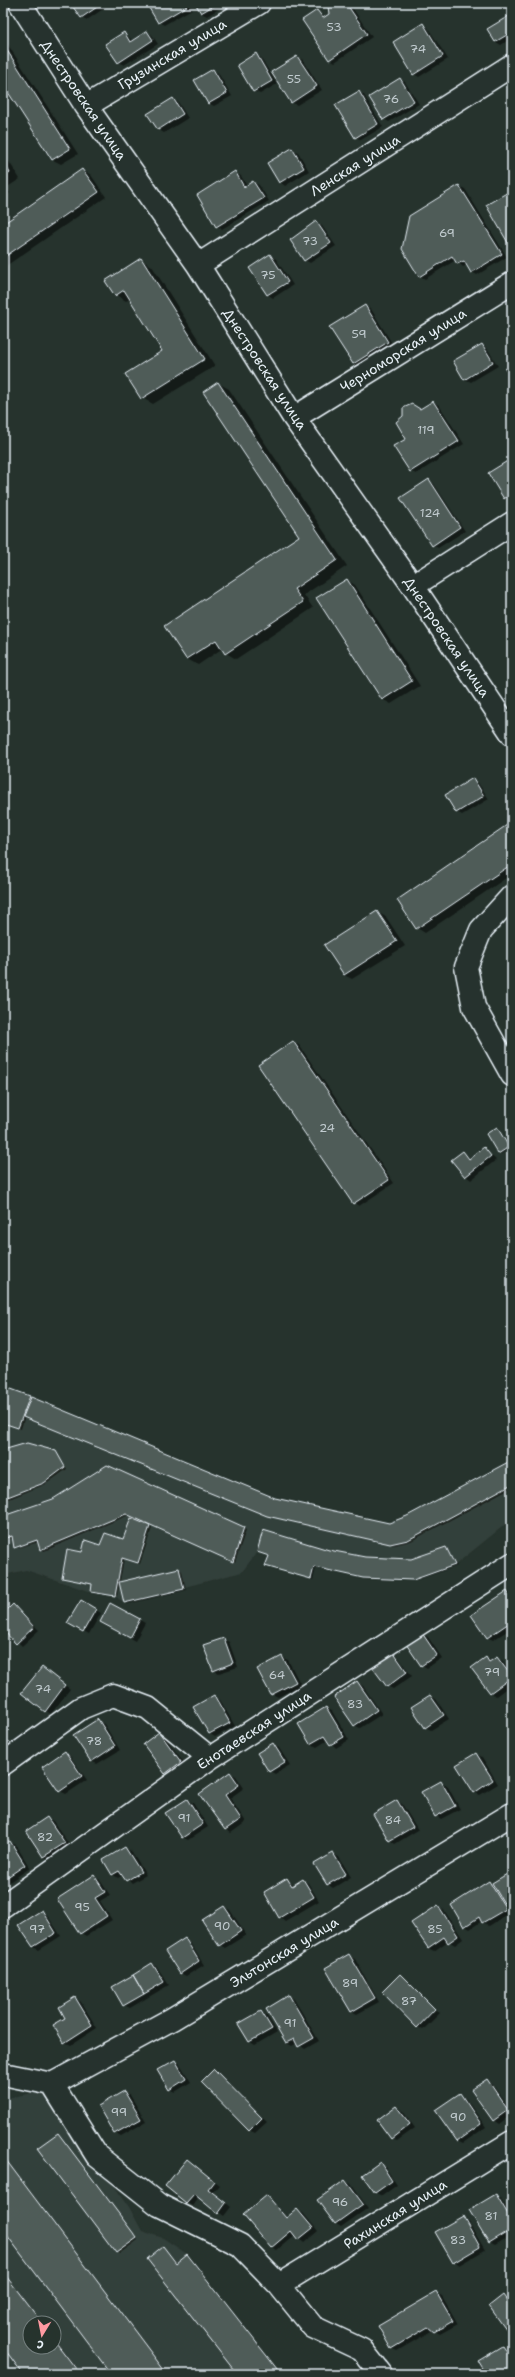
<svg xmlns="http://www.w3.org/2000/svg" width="515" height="2377" viewBox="0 0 515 2377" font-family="'Shantell Sans',sans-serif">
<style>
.built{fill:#333f3a;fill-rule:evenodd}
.shadow{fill:#0007;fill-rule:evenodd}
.building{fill:#505c59;stroke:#e8f1f8}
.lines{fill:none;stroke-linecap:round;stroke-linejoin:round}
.street-casing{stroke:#e8f1f8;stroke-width:25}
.street{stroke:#26332d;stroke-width:22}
.labels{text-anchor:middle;stroke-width:3;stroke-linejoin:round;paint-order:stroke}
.number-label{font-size:12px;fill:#c2ccd0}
.street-label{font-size:14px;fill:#e8f1f8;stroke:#26332d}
</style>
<rect width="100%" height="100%" fill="#26332d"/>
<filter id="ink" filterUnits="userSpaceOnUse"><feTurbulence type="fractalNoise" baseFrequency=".025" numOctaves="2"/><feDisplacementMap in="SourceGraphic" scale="8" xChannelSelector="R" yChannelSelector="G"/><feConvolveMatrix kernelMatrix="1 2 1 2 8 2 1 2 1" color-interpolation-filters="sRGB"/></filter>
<g filter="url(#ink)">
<path class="built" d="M3 1386 275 1498 389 1523 407 1516 512 1460V1519L455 1565 413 1580 363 1578 314 1567 311 1579 265 1566 269 1556 257 1552 242 1572 124 1603 115 1596 91 1592 26 1570 8 1574 3 1580Z
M47 2090 129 2207 142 2231 163 2238 187 2254 281 2374H3V2099ZM30 2323H54V2347H30Z"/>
<path class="shadow" d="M72 3H112L87 20 81 17Z
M147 3H188L192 9 164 25 159 22Z
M196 3H229L207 16 201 13Z
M336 3H345L351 6 372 37 335 62 330 59 317 11 325 18 330 15Z
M512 15V38L501 45 496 42 489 29Z
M423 24 428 28 448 59 419 77 414 74Z
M147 32 152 35 158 44 124 65 118 62 124 33 133 41Z
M3 37 78 154 61 164 53 160 10 92 3 96Z
M256 55 261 58 277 84 260 94 254 91Z
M297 57 303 60 322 90 297 105 291 102Z
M213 70 218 73 232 96 214 106 208 103Z
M400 79 405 82 419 104 389 122 384 119Z
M359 92 364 95 383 127 361 140 356 137Z
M173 99 178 102 188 118 164 133 159 130Z
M292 149 298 152 309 171 285 186 280 182Z
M3 152 20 179 6 188 10 193 3 197Z
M83 170 91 175 106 197 3 268V225Z
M235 173 241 176 247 186 253 182 259 185 269 201 222 229 217 226Z
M459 186 465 189 507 257 477 275 472 272 467 265 463 267 456 260 425 279 420 276Z
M510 192 512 194V247L487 205Z
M316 223 322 226 336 246 310 263 305 260Z
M270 255 276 259 293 285 273 298 267 294Z
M141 260 152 266 215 366 153 404 142 398 163 351 130 299 126 301 116 295Z
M365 306 371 309 393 345 359 367 353 364Z
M482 345 487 348 498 366 471 382 465 379Z
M218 383 229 389 347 566 304 595 313 608 236 659 226 653 223 648 198 665 187 659 165 626 301 536Z
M433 402 439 405 464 444 416 474 410 471 407 439 421 410Z
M509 461 512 463V500L510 501 505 498Z
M429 480 434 484 465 531 438 548 433 545Z
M347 580 355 585 420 686 391 704 382 699Z
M473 779 478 783 489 799 462 815 457 812Z
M507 826 512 829V874L425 933 417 928Z
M377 912 386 917 405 946 352 979 344 975Z
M293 1042 299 1045 394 1183 359 1206 354 1203Z
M497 1128 511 1148 501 1154 498 1153Z
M484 1149 496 1160 471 1180 466 1176 463 1152 471 1159Z
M3 1387 274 1499 389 1524 408 1517 512 1461V1487L411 1541 394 1545 271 1517 25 1416 21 1429 3 1422Z
M3 1451 55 1452 67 1469 46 1484 9 1499 3 1489Z
M107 1466 246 1530 235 1562 129 1515 44 1551 39 1542 17 1548 15 1547 13 1538 3 1541V1517L53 1499Z
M149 1527 152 1528 140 1564 124 1559 117 1596 94 1593 93 1584 63 1577 83 1553 124 1541Z
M446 1548 457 1566 416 1580 366 1579 316 1568 313 1580 267 1566 270 1556 329 1551 365 1558 411 1560Z
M179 1569 182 1571 186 1590 127 1604 125 1602Z
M507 1593 512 1596V1628L493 1640 487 1637Z
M81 1601 101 1613 89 1634 69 1623Z
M111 1604 145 1623 135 1641 101 1622Z
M13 1605 39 1630 22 1646 3 1628V1615Z
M422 1634 428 1637 442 1658 427 1668 422 1665Z
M224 1639 229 1642 238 1667 219 1673 213 1670Z
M393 1653 398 1657 412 1676 393 1689 387 1686Z
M282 1657 288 1660 301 1685 278 1697 272 1694Z
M486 1658 492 1661 497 1658 503 1661 512 1674V1684L496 1696 491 1693 473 1668Z
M47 1672 70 1689 51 1714 46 1711Z
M357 1682 363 1686 382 1714 360 1728 354 1725Z
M214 1696 220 1700 235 1726 215 1737 210 1734Z
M430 1696 436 1699 449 1719 431 1730 425 1727Z
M326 1708 332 1711 349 1740 336 1748 328 1740 317 1747 311 1744 299 1725Z
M98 1721 104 1724 120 1750 97 1764 91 1761Z
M160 1733 165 1737 186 1765 171 1776 166 1773Z
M273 1744 279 1748 290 1765 275 1774 270 1771Z
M65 1752 70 1756 87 1780 66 1794 60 1791Z
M476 1754 482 1757 498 1784 480 1795 474 1792Z
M230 1773 236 1776 244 1788 230 1798 246 1822 231 1833 225 1829 200 1794Z
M441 1782 447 1785 460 1809 441 1819 436 1816Z
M187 1800 193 1803 208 1827 188 1840 182 1837Z
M397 1801 402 1804 418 1830 395 1844 390 1840Z
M47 1818 53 1821 70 1846 50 1860 44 1857 27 1832Z
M10 1842 16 1845 30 1868 5 1885 3 1884V1847Z
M125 1848 131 1851 146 1875 132 1883 123 1875 118 1878 112 1874Z
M333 1854 339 1857 351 1877 333 1888 327 1884Z
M512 1872V1908L509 1909 511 1912 489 1926 482 1921 470 1929 465 1926 489 1883 495 1886ZM491 1886H493L507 1908 505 1909Z
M94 1876 99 1879 110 1895 100 1901 112 1920 86 1936 81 1933Z
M287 1879 294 1885 303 1880 308 1883 319 1901 285 1921 280 1917Z
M438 1906 444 1910 463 1939 455 1945 448 1941 434 1951 428 1948Z
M224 1907 230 1910 246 1935 225 1948 220 1945Z
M42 1911 47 1915 61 1936 39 1950 33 1947Z
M185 1940 190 1943 204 1965 186 1976 180 1973Z
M349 1956 355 1959 379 2002 357 2014 351 2011Z
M152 1964 157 1967 169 1985 130 2008 124 2005Z
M400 1975 440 2013 423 2030 418 2027Z
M289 1996 294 1999 319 2041 305 2049 297 2043 292 2046 287 2043 267 2009Z
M75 1998 81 2002 97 2028 71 2045 65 2042 66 2018Z
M261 2012 266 2015 277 2032 255 2045 250 2042 240 2024Z
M175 2061 180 2064 191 2082 175 2092 169 2089Z
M214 2071 267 2122 255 2133 249 2130Z
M487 2080 492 2084 512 2112V2114L499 2124 493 2120Z
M124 2092 130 2095 146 2122 121 2136 115 2133Z
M460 2095 465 2098 486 2127 463 2143 457 2140Z
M396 2107 402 2110 415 2128 397 2141 391 2138Z
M58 2134 138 2240 119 2254 39 2149Z
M3 2156 167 2374H112L3 2229Z
M187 2160 219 2185 213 2192 231 2207 224 2216 199 2197 192 2206 166 2186Z
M380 2163 385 2167 397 2185 382 2196 376 2193 364 2175Z
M345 2181 351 2184 368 2208 341 2227 336 2224 319 2200Z
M496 2195 501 2199 512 2216V2235L495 2245 489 2242Z
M267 2197 272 2200 287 2218 297 2210 303 2213 318 2231 304 2243 295 2235 277 2250 271 2247Z
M463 2217 468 2221 485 2250 459 2265 454 2262Z
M163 2247 177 2263 188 2255 190 2257 281 2374H238Z
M3 2271 42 2323H30V2347H54V2339L81 2374H24L3 2346Z
M436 2293 442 2296 458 2324 440 2334 433 2330 397 2351 391 2348Z
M503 2296 512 2304V2336Z
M503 2347 512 2355V2374H488L480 2361Z"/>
<path class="building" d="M70 3H103L81 18Z
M146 3H185L187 6 158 23Z
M195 3H218L201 13Z
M332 3H346L367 34 329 60 302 20 317 10 323 18 329 14 328 6Z
M512 14V32L495 42 487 29Z
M423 23 443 56 413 75 393 42Z
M147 31 153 40 118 63 105 44 124 32 130 42Z
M3 44 70 149 52 160 4 86 3 87Z
M256 53 272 81 253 92 237 65Z
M297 56 317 86 291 103 271 72Z
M213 69 227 93 208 104 194 80Z
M400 78 414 101 383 120 369 97Z
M359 91 378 124 355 138 335 105Z
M173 98 183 114 158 130 147 114Z
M292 148 304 168 279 183 267 163Z
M3 161 10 173 3 178Z
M82 169 99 192 3 258V224Z
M235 171 244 187 253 181 264 198 216 227 197 195Z
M459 185 502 254 471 273 464 261 457 264 452 256 419 277 402 249 409 216Z
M510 191 512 195 511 248 486 205Z
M316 221 331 243 304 261 290 240Z
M270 254 288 282 267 295 249 268Z
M141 258 205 359 141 399 125 374 162 351 124 290 115 296 105 281Z
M365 305 388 342 353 364 329 327Z
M482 344 493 362 464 380 453 361Z
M512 364V380L505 369Z
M218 382 337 560 294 589 303 602 225 654 216 640 186 659 164 626 299 536 203 392Z
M433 401 459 441 410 472 393 446 406 439 396 422 403 416V408L412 404 420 409Z
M509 460 512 464V493L504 499 488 473Z
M429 479 460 527 432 546 400 498Z
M347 579 412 681 382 700 316 598Z
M473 778 484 796 456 813 445 795Z
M507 825 512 833V864L416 929 397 900Z
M377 911 397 941 344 975 324 945Z
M293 1041 389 1180 353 1204 258 1065Z
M497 1127 509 1147 498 1154 486 1134Z
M484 1147 491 1156 465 1177 451 1160 463 1151 469 1159Z
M3 1386 30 1396 18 1428 3 1423Z
M31 1397 275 1498 389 1523 407 1516 512 1460V1484L408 1540 390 1544 267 1516 23 1417Z
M27 1443 56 1451 65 1467 44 1483 5 1498 3 1492V1450Z
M107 1465 244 1527 233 1562 126 1514 40 1550 37 1540 14 1548 12 1536 3 1539V1516L53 1499Z
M131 1518 150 1526 138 1563 122 1558 115 1596 91 1592 92 1584 62 1578 67 1549 82 1552 85 1540 100 1545 105 1533 123 1539Z
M263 1530 329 1550 365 1557 411 1559 446 1547 455 1565 413 1580 363 1578 314 1567 311 1579 265 1566 269 1556 257 1552Z
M179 1568 184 1589 124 1603 119 1582Z
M507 1591 512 1600V1621L487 1638 471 1615Z
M81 1600 96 1609 83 1632 67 1623Z
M110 1603 140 1619 130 1638 100 1622Z
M13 1604 34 1627 16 1644 3 1630V1614Z
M422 1633 437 1655 421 1666 406 1644Z
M224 1638 233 1663 213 1671 203 1645Z
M393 1652 407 1672 387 1687 372 1667Z
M282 1656 296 1682 271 1695 257 1669Z
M486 1657 489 1662 497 1657 512 1677 490 1693 471 1668Z
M42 1667 65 1685 45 1712 21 1693Z
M357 1681 377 1710 354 1726 334 1697Z
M214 1695 230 1723 209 1734 193 1707Z
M430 1695 444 1715 425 1728 411 1707Z
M326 1707 344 1737 330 1745 324 1736 310 1744 298 1724Z
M98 1719 115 1746 91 1762 73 1735Z
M512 1723V1732L509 1724Z
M159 1732 181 1762 165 1774 143 1744Z
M273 1743 285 1762 269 1772 257 1753Z
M65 1751 82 1776 59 1792 42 1767Z
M476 1753 493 1780 474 1793 456 1765Z
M230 1772 239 1785 225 1795 241 1819 225 1830 199 1794Z
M441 1781 455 1806 435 1817 421 1792Z
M187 1799 203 1824 182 1838 165 1813Z
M397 1800 413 1827 389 1841 373 1814Z
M47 1817 65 1843 43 1857 26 1831Z
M10 1841 25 1865 3 1880V1845Z
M125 1847 141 1872 126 1881 119 1871 112 1875 103 1860Z
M333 1853 346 1874 327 1885 314 1864Z
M512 1871V1901L505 1905 492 1883Z
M94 1875 105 1892 95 1898 107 1916 80 1934 57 1899Z
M287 1878 292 1886 303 1879 314 1897 279 1918 264 1892Z
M489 1881 506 1909 482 1923 479 1917 464 1927 451 1905Z
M438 1905 458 1936 448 1943 444 1937 428 1948 411 1923Z
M224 1906 241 1931 219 1946 202 1920Z
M42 1910 56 1933 33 1947 18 1925Z
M185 1938 199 1961 180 1974 165 1951Z
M349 1954 375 1998 351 2012 325 1968Z
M152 1963 164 1982 144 1994 133 1975Z
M400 1974 435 2009 417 2028 382 1992Z
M133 1975 144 1994 123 2006 112 1987Z
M289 1995 314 2038 298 2047 294 2039 286 2043 266 2009Z
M75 1997 92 2025 64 2043 53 2025 65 2018 59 2007Z
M261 2011 272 2029 249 2042 238 2024Z
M175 2060 186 2079 169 2090 157 2070Z
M214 2069 262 2118 249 2131 201 2082Z
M487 2079 508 2110 493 2121 471 2090Z
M124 2091 141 2119 114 2134 98 2106Z
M460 2093 481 2124 457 2141 435 2110Z
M396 2106 410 2124 391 2139 377 2120Z
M58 2133 137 2238 116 2253 37 2148Z
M3 2156 167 2374H111L3 2230Z
M187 2159 214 2181 208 2189 226 2203 218 2214 194 2194 186 2203 165 2186Z
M380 2162 392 2181 375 2193 362 2175Z
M345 2180 363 2204 335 2224 317 2200Z
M496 2194 512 2221V2229L489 2243 469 2210Z
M267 2195 286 2218 297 2209 313 2228 298 2240 291 2231 271 2248 243 2215Z
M463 2216 480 2247 453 2263 435 2232Z
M163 2246 176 2263 187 2254 281 2374H237L147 2259Z
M3 2272 42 2323H30V2347H54V2340L80 2374H23L3 2347Z
M436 2292 453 2321 434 2332 428 2327 391 2349 378 2326Z
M503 2295 512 2308V2338L489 2306Z
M503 2346 512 2360V2374H486L478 2361Z"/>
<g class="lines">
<g class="street-casing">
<path id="street" d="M20 3 86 106 198 265 294 418 413 586 512 734
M86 106 259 3
M198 265 512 65
M294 418 512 283
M413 586 512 523
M512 896 481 930 466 967 474 1007 512 1075
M3 1764 81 1708 113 1695 148 1708 210 1758
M3 1906 210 1758 512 1564
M3 2074 52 2084 97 2156 159 2205 240 2245 279 2285 313 2327 362 2350 381 2374
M52 2084 172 2019 512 1814
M279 2285 512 2142"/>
</g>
<use href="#street" class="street"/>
</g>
</g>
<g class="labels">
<g class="number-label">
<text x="334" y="31">53</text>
<text x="418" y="53">74</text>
<text x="294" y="83">55</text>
<text x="391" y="103">76</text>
<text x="447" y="237">69</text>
<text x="310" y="245">73</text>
<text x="268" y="279">75</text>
<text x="359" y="338">59</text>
<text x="426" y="434">119</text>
<text x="430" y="517">124</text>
<text x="327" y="1132">24</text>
<text x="492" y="1676">79</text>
<text x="277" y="1679">64</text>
<text x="43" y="1693">74</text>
<text x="355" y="1708">83</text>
<text x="94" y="1745">78</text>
<text x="184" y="1822">91</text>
<text x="393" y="1824">84</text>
<text x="45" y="1841">82</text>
<text x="82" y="1911">95</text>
<text x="222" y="1930">90</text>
<text x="37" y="1933">97</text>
<text x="435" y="1933">85</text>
<text x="350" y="1987">89</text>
<text x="409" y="2005">87</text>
<text x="290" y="2027">91</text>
<text x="119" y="2116">99</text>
<text x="458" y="2121">90</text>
<text x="340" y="2206">96</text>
<text x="491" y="2220">81</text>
<text x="458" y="2244">83</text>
</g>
<g class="street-label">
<text transform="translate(172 54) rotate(-31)" y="5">Грузинская улица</text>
<text transform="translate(84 100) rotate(56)" y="5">Днестровская улица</text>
<text transform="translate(355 165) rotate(-32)" y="5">Ленская улица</text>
<text transform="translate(403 350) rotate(-32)" y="5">Черноморская улица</text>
<text transform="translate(265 369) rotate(57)" y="5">Днестровская улица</text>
<text transform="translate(447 637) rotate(56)" y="5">Днестровская улица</text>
<text transform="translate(254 1730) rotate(-33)" y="5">Енотаевская улица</text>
<text transform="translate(284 1952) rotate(-31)" y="5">Эльтонская улица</text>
<text transform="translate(395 2214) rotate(-32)" y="5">Рахинская улица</text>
</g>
</g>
<rect width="515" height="2377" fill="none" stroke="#26332d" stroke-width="16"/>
<rect x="8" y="8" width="499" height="2361" fill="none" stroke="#e8f1f8" stroke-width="1.5" filter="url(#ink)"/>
<g transform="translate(42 2335) rotate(190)"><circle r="19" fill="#26332d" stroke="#747f7e"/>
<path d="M0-3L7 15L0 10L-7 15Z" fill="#ff9aa2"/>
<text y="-6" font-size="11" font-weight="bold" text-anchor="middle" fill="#e8f1f8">С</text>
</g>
</svg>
